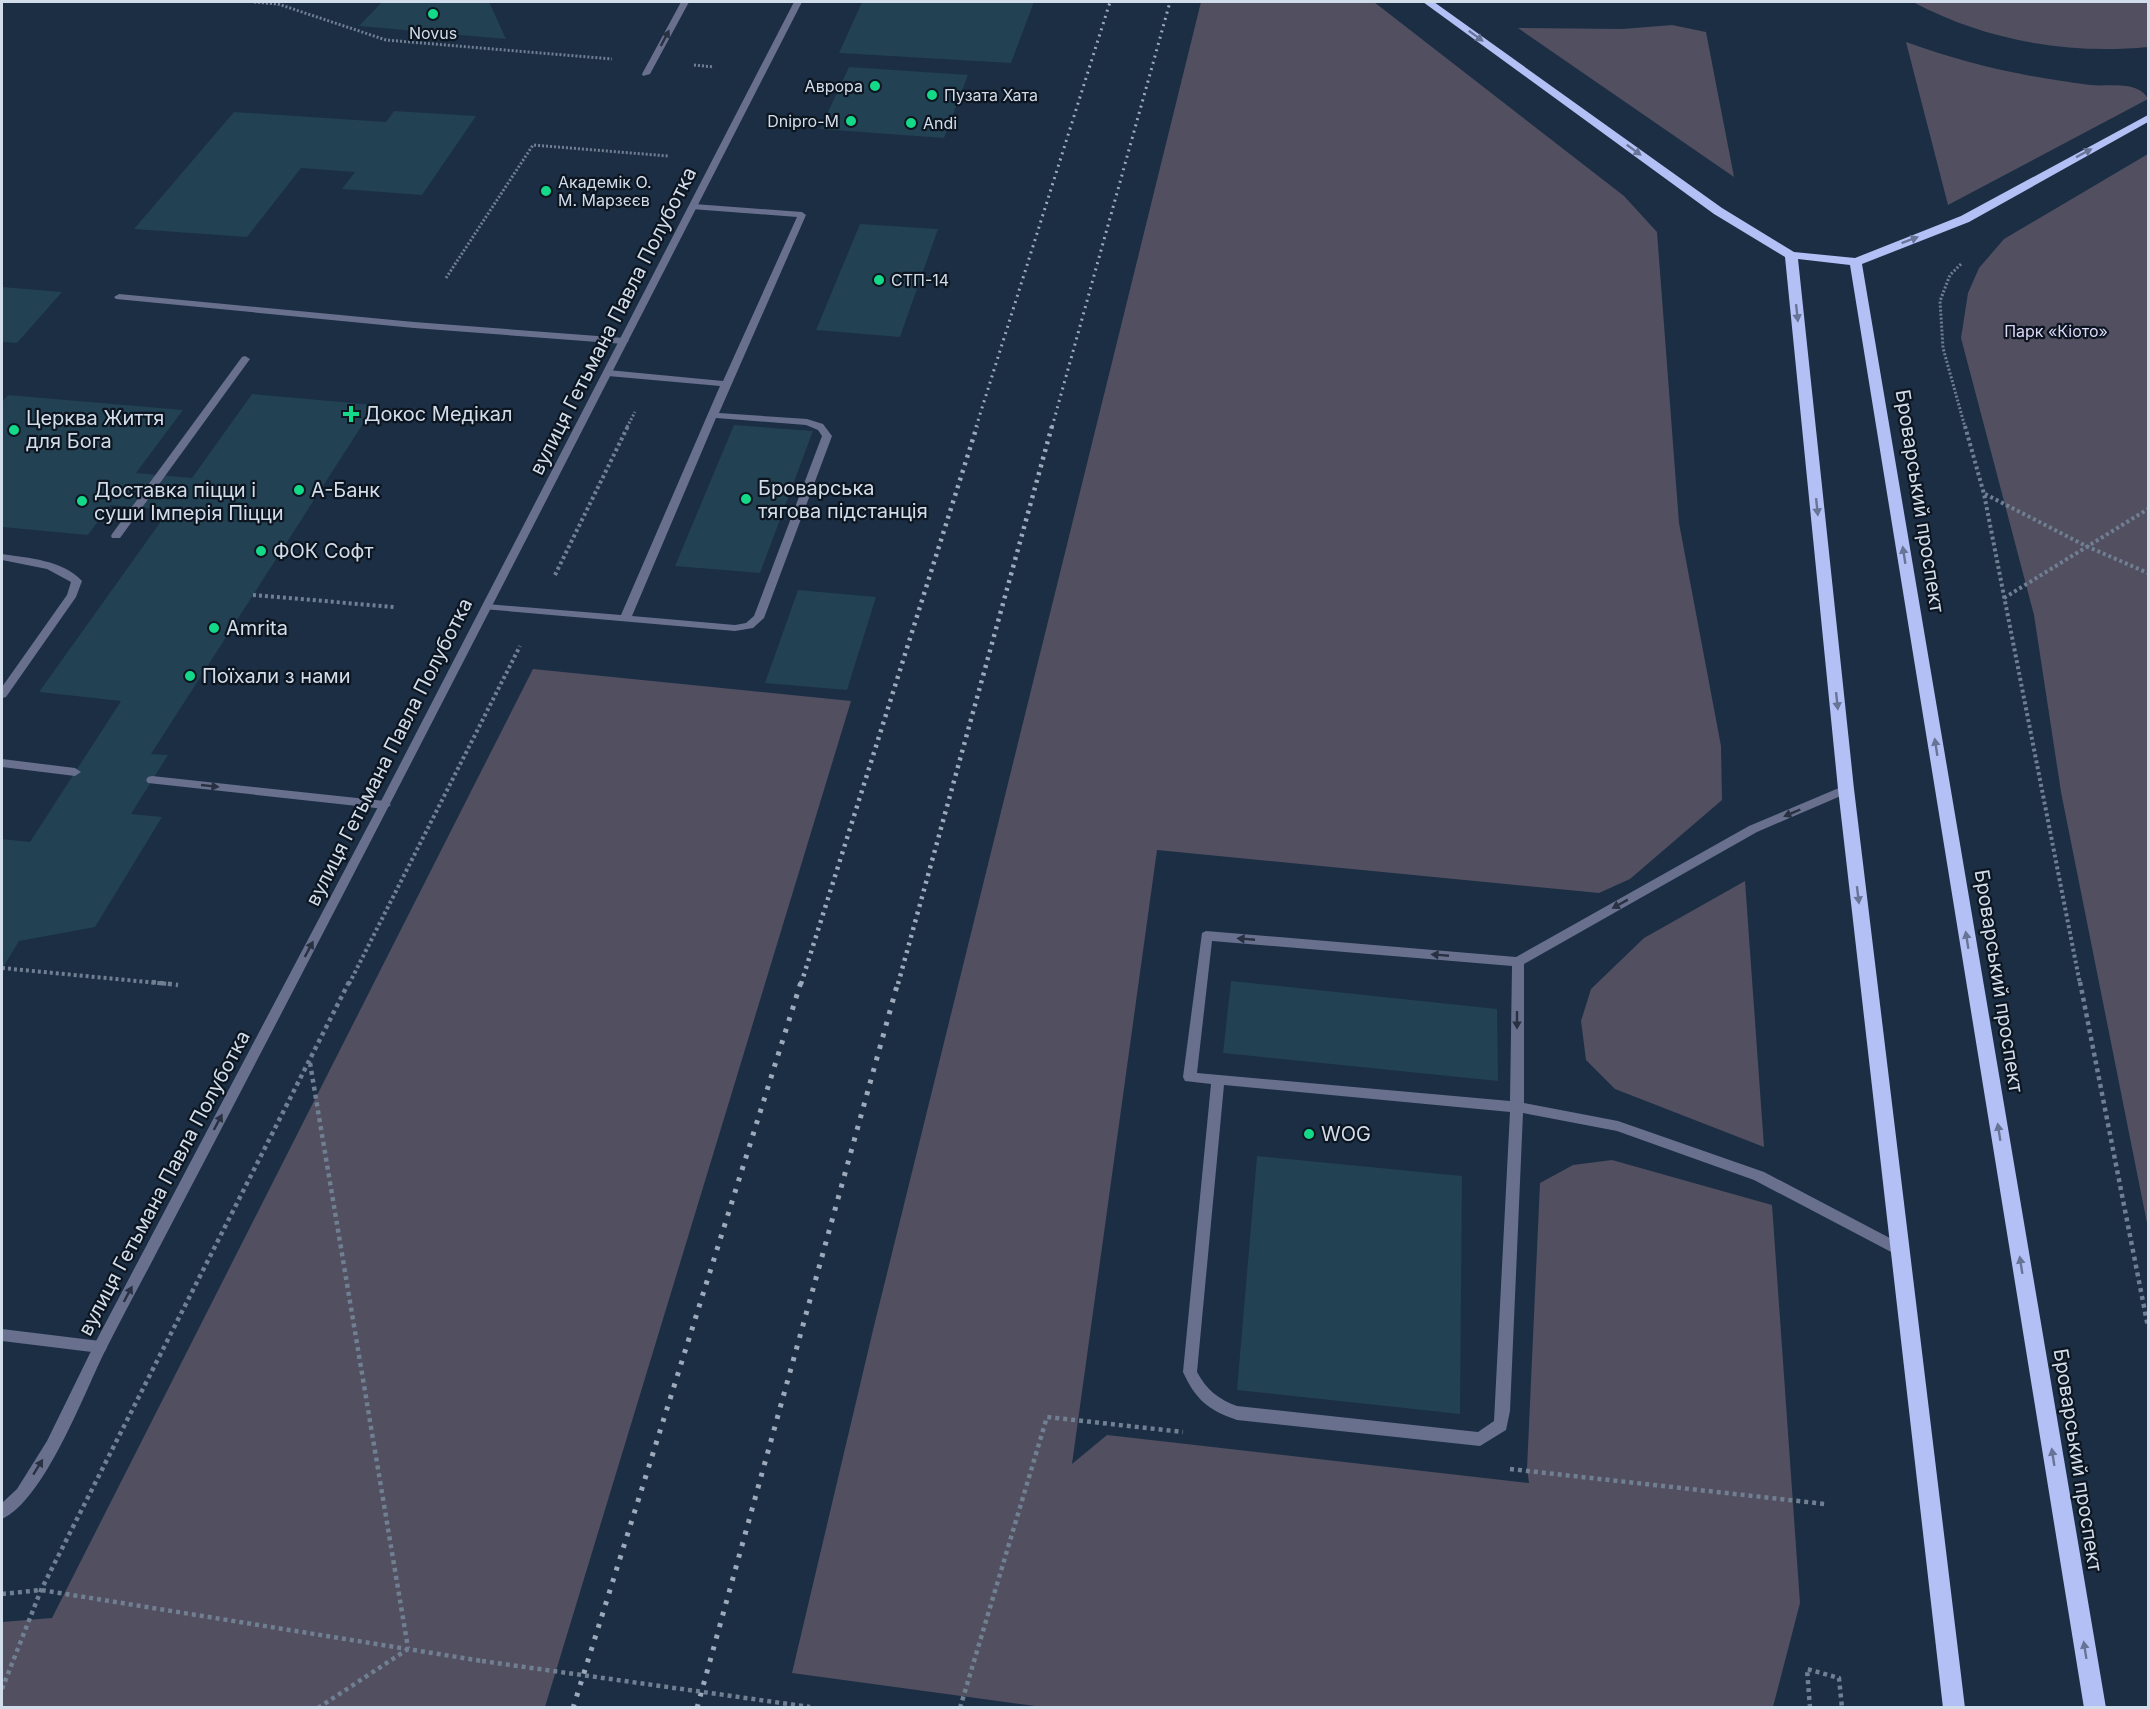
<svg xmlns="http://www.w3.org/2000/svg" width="2150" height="1709" viewBox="0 0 2150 1709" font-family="Inter,sans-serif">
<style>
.green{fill:#524f61}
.building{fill:#224153}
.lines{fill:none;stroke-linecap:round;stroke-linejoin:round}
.path-far2{stroke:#707f92;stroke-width:3;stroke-dasharray:2 2;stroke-linecap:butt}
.path-far1{stroke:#707f92;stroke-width:4;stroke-dasharray:3 3;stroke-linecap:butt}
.path{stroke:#707f92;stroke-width:4.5;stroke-dasharray:4 4;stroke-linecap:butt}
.service{fill:#68708e;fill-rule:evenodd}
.minor{fill:#68708e;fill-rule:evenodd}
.trunk{fill:#b3c0f6;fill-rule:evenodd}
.rail-far2{stroke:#9daabb;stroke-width:3;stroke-dasharray:2 4.5;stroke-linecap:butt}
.rail-far1{stroke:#9daabb;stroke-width:4.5;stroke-dasharray:3 5;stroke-linecap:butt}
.rail{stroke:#9daabb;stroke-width:5;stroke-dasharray:4 8;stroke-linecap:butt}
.path-bridge{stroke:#707f92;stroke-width:4.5;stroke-dasharray:4 4;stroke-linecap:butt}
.oneway{fill:#687496}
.oneway2{fill:#283141}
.poi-dot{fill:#14d989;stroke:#0d1620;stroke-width:2}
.labels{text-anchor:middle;stroke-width:4.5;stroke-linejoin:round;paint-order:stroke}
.far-poi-label{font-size:16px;fill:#d2ddec;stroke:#0d1620;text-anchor:start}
.far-park-label{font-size:16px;fill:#ddd8f9;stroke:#0d1620}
.street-label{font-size:20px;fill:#d2ddec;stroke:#0d1620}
.poi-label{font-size:20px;fill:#d2ddec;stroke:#0d1620;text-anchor:start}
</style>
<rect width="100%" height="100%" fill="#1b2e44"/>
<path class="green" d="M1201 2H1374L1624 196 1657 232 1679 523 1721 746 1722 800 1630 879 1599 893 1157 850 1072 1464 1107 1435 1529 1483 1527 1469 1540 1183 1573 1165 1612 1160 1772 1205 1800 1603 1773 1707 1050 1708 792 1673 873 1330Z
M1913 2H2148V47C2068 55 1984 40 1913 2Z
M1672 25 1706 32 1734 177 1518 28 1622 29Z
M1906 42C1966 64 2026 77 2090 85 2108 87 2138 80 2148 99L1948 205Z
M2148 154V1228L2061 792 2034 615 1961 338 1968 293 1979 268 2004 239Z
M533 669 851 701 545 1707H2V1622L52 1618Z
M1745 881 1764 1147 1615 1089 1586 1060 1581 1021 1591 989 1644 938Z"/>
<path class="building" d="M382 2H489L506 39 359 26Z
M862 2H1034L1011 63 839 53Z
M849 67 968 75 944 138 820 129Z
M394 111 476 116 422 195 342 189 355 172 301 168 247 237 134 229 234 112 386 122Z
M860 224 938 229 900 337 816 330Z
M2 287 62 292 17 343 2 342Z
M252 394 375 405 151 754 168 755 131 814 162 817 95 927 19 941 2 969V839L30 842 121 701 39 692 169 510 110 505 88 535 2 527V402L8 395 183 410 136 473 192 478Z
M734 425 813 431 760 573 675 566Z
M798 590 876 597 847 690 765 683Z
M1231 981 1497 1009 1498 1081 1223 1053Z
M1257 1156 1462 1176 1460 1414 1237 1390Z"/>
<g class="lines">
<path class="path-far2" d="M254 2 278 4 386 40 612 59
M694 65 714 67
M1961 264 1950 275 1940 301 1943 348 1965 427
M446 278 533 145 668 156
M627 427 635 412"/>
<path class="path-far1" d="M1965 426 1984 494 2080 984
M1985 494 2086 546 2148 573
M555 575 628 426
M253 595 394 607
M2004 598 2148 509
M2 968 168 984
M349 984 520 646"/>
<path class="path" d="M152 982 178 985
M2080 982 2148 1327
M310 1063 408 1648
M1510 1469 1825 1504
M2 1594 41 1590 482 1661
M2 1689 41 1590 349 982
M318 1708 408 1649
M960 1708 1047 1417 1183 1432
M1810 1708 1807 1669 1839 1678 1842 1708"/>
<path class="service" d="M681 2H689L650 74 643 76 642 74Z
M694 204 802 212 806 215 719 413 807 419 823 424 832 436 764 618 753 628 735 631 483 609 482 607 487 604 621 615 720 386 608 376 603 373 608 370 723 381 797 217 691 209 690 207ZM716 418 806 425 818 430 822 436 754 616 746 623 735 625 632 616Z
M119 294 414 322 624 338 629 341 624 344 414 328 116 299 114 297Z
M245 356 250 359 120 538H112L111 536 112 534 242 357Z
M2 554C28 558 63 560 82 581L76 597 6 697 2 698V687L67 595 71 582 47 569 2 560Z
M2 759 75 768 81 772 75 776 2 767Z
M152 776 385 801 391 805 385 809 148 783 146 780 148 777Z
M1846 785 1852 789 1850 792 1757 832 1524 964V1103L1618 1121 1764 1172 1905 1246 1907 1250 1905 1254 1900 1256 1895 1254 1754 1180 1617 1131 1523 1113 1510 1411 1506 1430 1480 1446 1237 1420C1208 1410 1196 1400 1183 1372L1211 1084 1185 1081 1183 1077 1202 933 1206 931 1516 957 1749 826ZM1212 941 1512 966 1510 1101 1197 1073ZM1224 1085 1510 1112 1494 1421 1478 1432 1237 1406C1219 1400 1206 1389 1197 1372Z
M2 1329 100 1341 105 1343 107 1347 105 1351 100 1353 2 1341Z"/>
<path class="minor" d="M794 2H802C589 417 377 832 160 1246 142 1281 122 1317 104 1353 83 1396 44 1500 2 1519V1503L17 1489 47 1441 95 1343 379 805Z"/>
<path class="trunk" d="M1423 2H1434L1722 208 1794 252 1855 258 1961 216 2148 115V122L1969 222 1862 264 2106 1708H2084L1850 265 1798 259 1854 789 1965 1708H1943L1838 789 1785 257 1714 214Z"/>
<path class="rail-far2" d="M976 427 1110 2
M1052 427 1170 2"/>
<path class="rail-far1" d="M801 984 977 426
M898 984 1052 426"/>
<path class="rail" d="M573 1708 801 982
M697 1708 898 982"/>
<path class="path-bridge" d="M482 1661 810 1707"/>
</g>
<defs><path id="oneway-solid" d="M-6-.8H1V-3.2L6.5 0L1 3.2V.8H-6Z" transform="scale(1.5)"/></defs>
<g class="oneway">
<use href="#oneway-solid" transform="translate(1476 36) rotate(36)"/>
<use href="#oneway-solid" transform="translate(1634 150) rotate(36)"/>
<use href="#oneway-solid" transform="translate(2084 153) rotate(-28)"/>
<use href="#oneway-solid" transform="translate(1910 240) rotate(-21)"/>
<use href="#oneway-solid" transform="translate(1797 313) rotate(84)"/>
<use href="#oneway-solid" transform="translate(1817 507) rotate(84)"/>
<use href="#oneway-solid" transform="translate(1904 555) rotate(-99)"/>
<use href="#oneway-solid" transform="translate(1837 701) rotate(84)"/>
<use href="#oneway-solid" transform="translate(1936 747) rotate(-99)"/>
<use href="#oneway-solid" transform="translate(1858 895) rotate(83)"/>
<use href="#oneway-solid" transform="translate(1967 940) rotate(-99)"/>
<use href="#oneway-solid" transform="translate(1999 1132) rotate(-99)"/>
<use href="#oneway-solid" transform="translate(2021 1265) rotate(-99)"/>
<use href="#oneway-solid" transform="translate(2053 1457) rotate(-99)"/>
<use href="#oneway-solid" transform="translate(2085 1650) rotate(-99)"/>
</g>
<g class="oneway2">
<use href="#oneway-solid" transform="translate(665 38) rotate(-62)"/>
<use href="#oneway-solid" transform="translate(210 786) rotate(6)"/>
<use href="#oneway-solid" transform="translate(1792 813) rotate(157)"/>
<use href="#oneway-solid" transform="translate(1620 904) rotate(151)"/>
<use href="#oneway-solid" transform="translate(1246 939) rotate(-175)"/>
<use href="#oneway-solid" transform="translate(309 949) rotate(-62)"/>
<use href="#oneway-solid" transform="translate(1440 955) rotate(-175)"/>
<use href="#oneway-solid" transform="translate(1517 1020) rotate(90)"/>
<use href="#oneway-solid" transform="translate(218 1122) rotate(-62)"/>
<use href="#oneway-solid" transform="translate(128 1294) rotate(-62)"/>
<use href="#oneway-solid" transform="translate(38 1467) rotate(-58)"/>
</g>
<g class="poi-dot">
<circle cx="433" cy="14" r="6"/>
<circle cx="875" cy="86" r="6"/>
<circle cx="932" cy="95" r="6"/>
<circle cx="851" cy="121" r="6"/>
<circle cx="911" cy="123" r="6"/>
<circle cx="546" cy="191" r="6"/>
<circle cx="879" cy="280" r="6"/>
<path d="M348 405h6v6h6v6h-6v6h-6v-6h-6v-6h6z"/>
<circle cx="14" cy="430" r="6"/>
<circle cx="299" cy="490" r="6"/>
<circle cx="746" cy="499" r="6"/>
<circle cx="82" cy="501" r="6"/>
<circle cx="261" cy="551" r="6"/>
<circle cx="214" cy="628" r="6"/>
<circle cx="190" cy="676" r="6"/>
<circle cx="1309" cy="1134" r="6"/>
</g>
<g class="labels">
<g class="far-poi-label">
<text x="433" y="39" text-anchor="middle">Novus</text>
<text x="863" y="92" text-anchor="end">Аврора</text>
<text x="944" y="101">Пузата Хата</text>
<text x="839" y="127" text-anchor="end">Dnipro-M</text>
<text x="923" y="129">Andi</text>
<text x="558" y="188">Академік О.<tspan x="558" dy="18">М. Марзєєв</tspan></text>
<text x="891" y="286">СТП-14</text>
</g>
<g class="far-park-label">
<text x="2056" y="337">Парк «Кіото»</text>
</g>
<g class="street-label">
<text transform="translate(613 321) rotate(-63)" y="7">вулиця Гетьмана Павла Полуботка</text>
<text transform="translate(1920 501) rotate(81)" y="7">Броварський проспект</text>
<text transform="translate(389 752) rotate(-63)" y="7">вулиця Гетьмана Павла Полуботка</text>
<text transform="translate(1999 981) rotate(81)" y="7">Броварський проспект</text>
<text transform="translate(164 1183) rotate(-62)" y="7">вулиця Гетьмана Павла Полуботка</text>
<text transform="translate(2078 1460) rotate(81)" y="7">Броварський проспект</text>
</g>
<g class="poi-label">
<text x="364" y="421">Докос Медікал</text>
<text x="26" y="425">Церква Життя<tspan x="26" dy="23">для Бога</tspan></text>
<text x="758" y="495">Броварська<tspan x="758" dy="23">тягова підстанція</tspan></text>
<text x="94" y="497">Доставка піцци і<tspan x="94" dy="23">суши Імперія Піцци</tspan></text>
<text x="311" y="497">А-Банк</text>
<text x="273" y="558">ФОК Софт</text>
<text x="226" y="635">Amrita</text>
<text x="202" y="683">Поїхали з нами</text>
<text x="1321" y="1141">WOG</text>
</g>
</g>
<rect width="2150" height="1709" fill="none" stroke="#d2ddec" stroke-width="6"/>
</svg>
